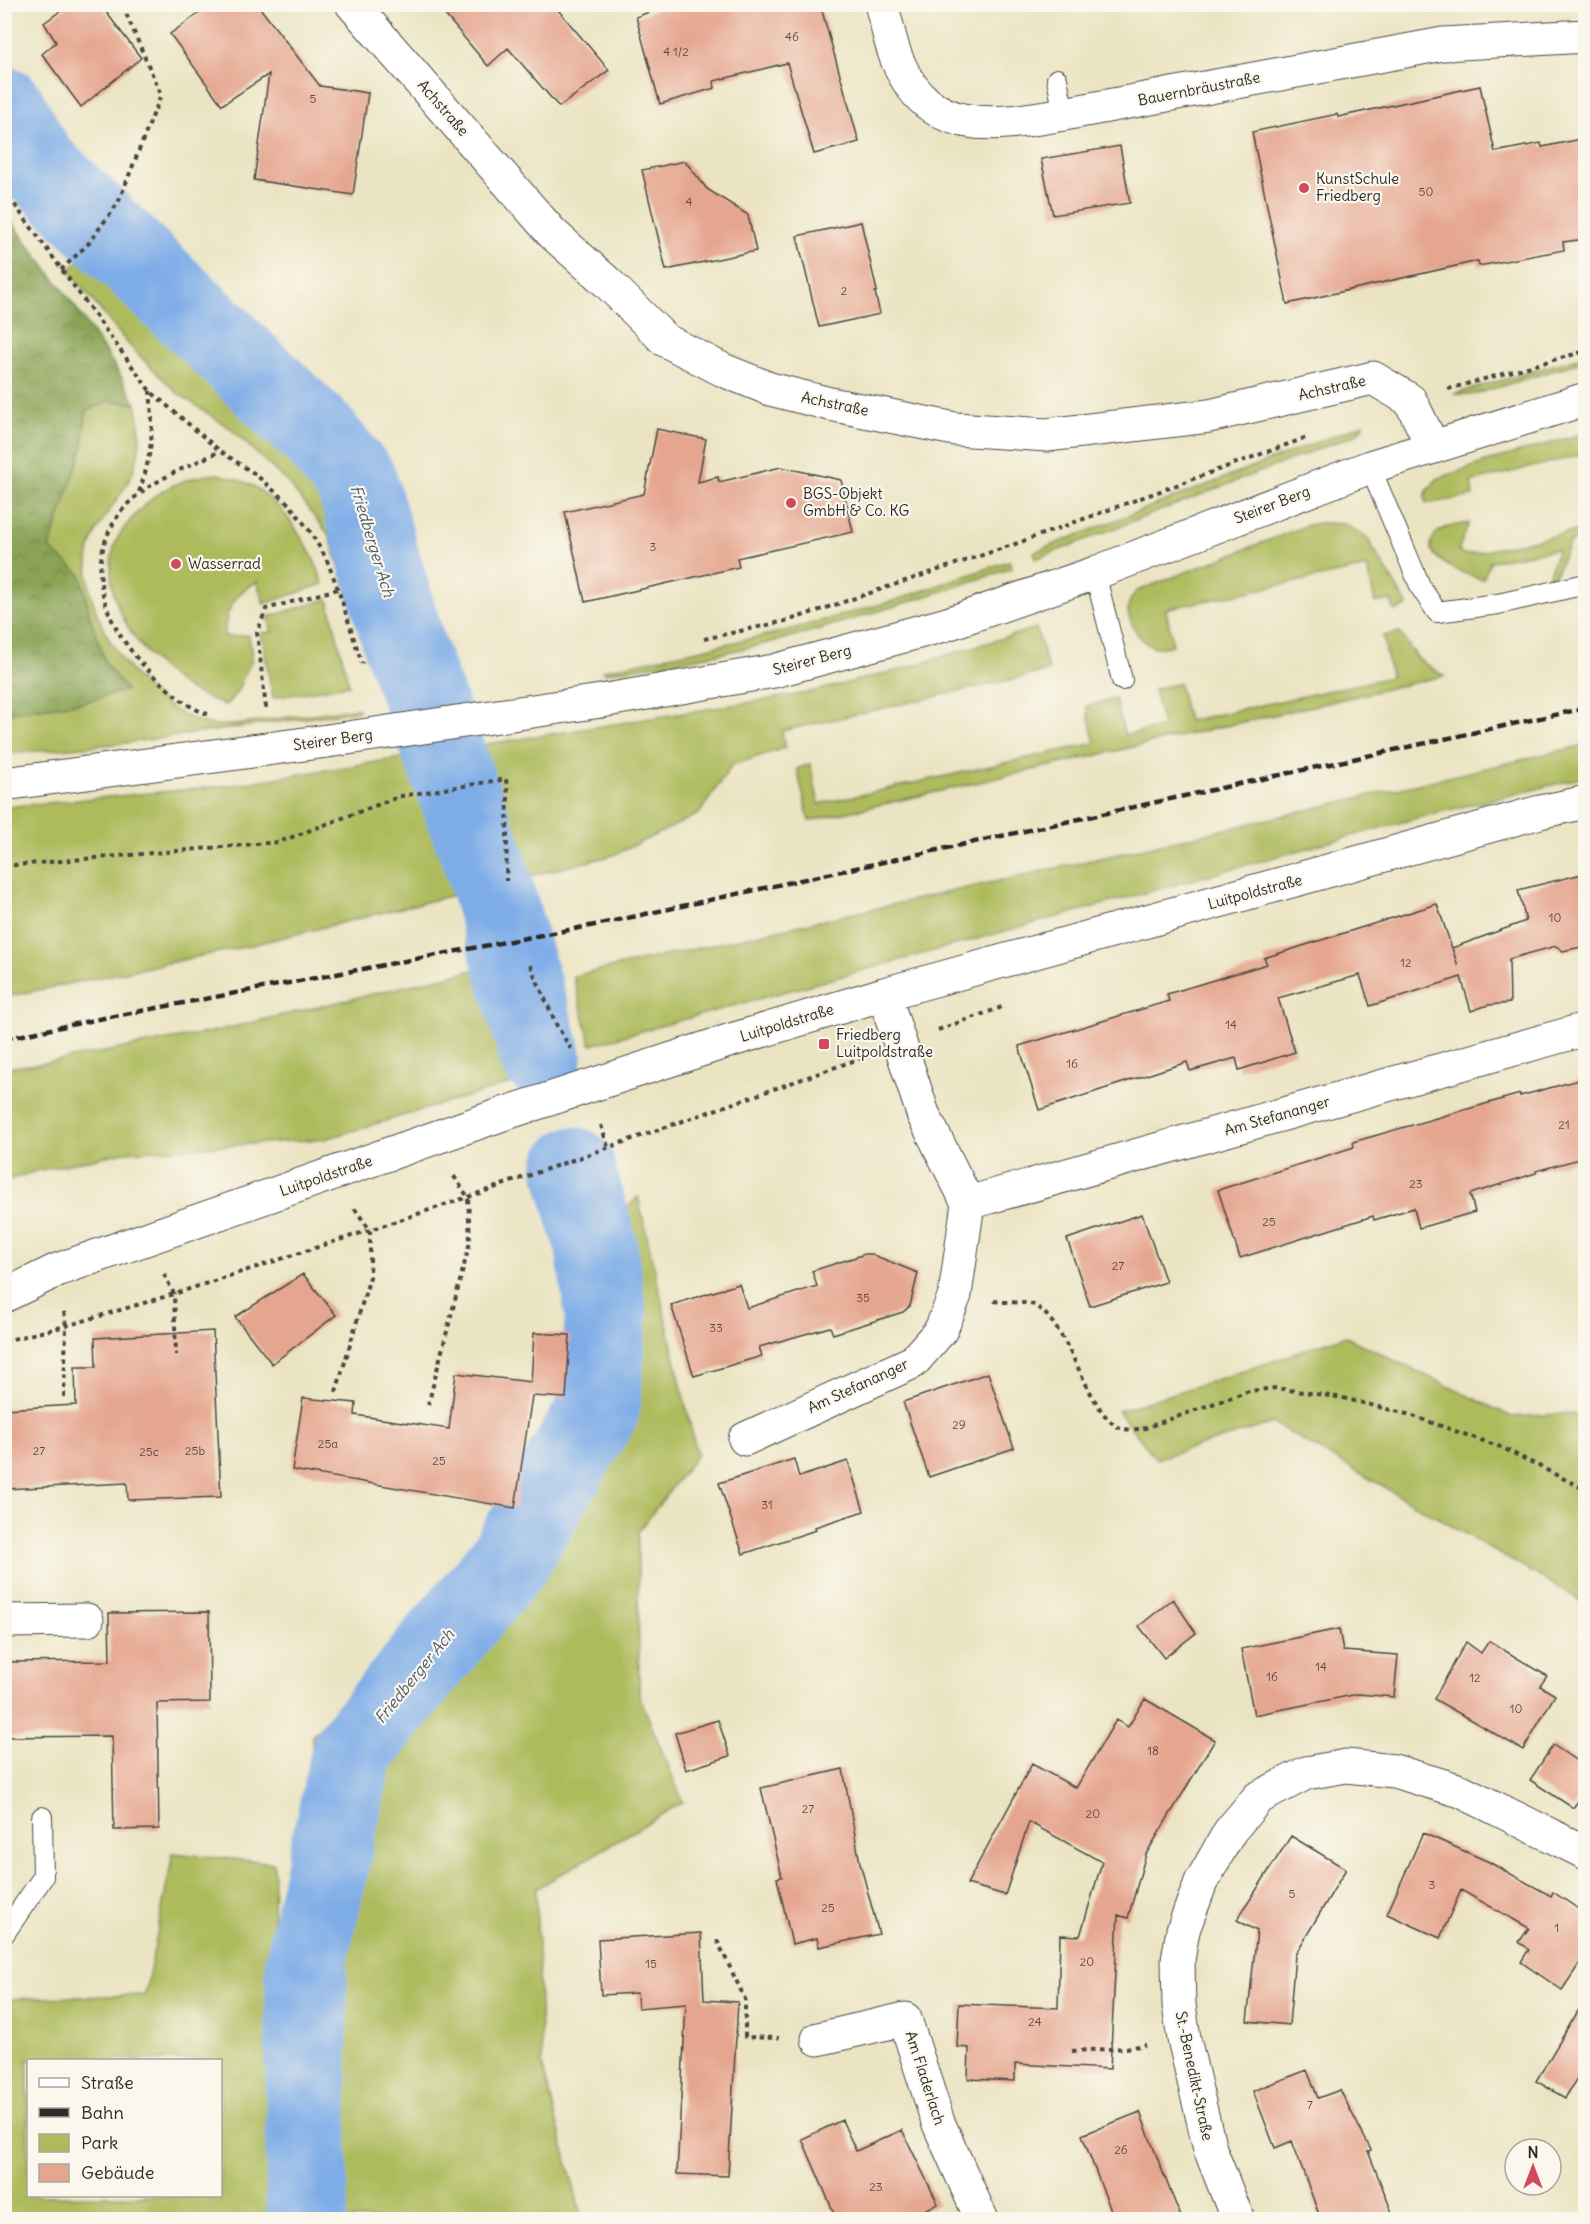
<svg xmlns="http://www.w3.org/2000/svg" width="1590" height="2224" viewBox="0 0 1590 2224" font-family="Delius,sans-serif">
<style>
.green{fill:#aebb5d;stroke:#6c7344;stroke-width:1.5;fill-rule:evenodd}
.forest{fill:url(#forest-crowns);stroke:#5a6740;stroke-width:1.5}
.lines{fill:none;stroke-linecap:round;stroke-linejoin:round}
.river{stroke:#7dace7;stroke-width:82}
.building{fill:#e5a68f}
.service-casing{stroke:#484742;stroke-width:22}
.minor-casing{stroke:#484742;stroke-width:35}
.tertiary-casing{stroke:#484742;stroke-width:35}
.path{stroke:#484742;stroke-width:4;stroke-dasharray:4.5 4.5;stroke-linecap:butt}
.service{stroke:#fff;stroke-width:20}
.minor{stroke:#fff;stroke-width:33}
.tertiary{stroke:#fff;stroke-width:33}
.rail{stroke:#2b2b2b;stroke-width:4.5;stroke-dasharray:9 4.5;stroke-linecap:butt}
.tertiary-bridge-casing{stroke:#484742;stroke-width:35;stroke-linecap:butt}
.tertiary-bridge{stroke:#fff;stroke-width:33}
.poi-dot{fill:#d1495b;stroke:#fbf7ec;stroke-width:2}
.labels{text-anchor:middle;stroke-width:4.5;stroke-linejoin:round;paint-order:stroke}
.number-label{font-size:12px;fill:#5a4a44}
.street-label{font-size:15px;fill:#2b2b2b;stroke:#fbf7ec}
.poi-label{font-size:15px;fill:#2b2b2b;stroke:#fbf7ec;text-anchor:start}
.water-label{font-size:16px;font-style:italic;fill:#48586d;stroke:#fbf7ec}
</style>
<defs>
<pattern id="forest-crowns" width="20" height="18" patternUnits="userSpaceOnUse" patternTransform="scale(1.5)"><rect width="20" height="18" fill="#8aa354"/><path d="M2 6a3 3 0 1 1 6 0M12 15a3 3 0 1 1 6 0" fill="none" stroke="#718546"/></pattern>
</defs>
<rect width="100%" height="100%" fill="#fbf7ec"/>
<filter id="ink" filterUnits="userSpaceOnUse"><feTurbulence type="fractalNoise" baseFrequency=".0167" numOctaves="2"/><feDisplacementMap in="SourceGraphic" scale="12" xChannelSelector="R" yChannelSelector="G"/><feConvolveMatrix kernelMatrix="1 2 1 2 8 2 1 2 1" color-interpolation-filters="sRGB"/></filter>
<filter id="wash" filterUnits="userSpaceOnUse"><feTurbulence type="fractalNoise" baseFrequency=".008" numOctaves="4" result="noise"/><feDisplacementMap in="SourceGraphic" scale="24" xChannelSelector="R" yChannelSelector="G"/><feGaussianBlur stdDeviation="1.35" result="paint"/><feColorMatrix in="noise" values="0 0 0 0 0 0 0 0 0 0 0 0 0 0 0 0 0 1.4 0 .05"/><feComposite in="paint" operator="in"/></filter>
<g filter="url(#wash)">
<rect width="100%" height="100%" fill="#ebe4c3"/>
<path class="green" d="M99 245 280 417 333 473 360 539 393 641 366 652 329 535 289 484 231 429 176 392 128 344 68 270Z
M1585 356V361L1482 392 1471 395 1454 394Z
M109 401 136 404C142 432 142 458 127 484 116 503 100 520 92 542 69 609 146 715 214 725 232 727 251 722 268 720 298 716 328 712 358 708L359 711 126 743 5 754 4 713 84 702 126 690 106 664 90 617 81 575 49 548 83 447 86 411Z
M1364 424 1360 431 1352 436 1036 559 1034 552Z
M1585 433V454L1471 482 1473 496 1426 504 1425 497 1427 491 1437 479 1489 461Z
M218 474C228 477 239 479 249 484 282 500 313 550 323 584L264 604 257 582C234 592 224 613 225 637L249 635 252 659 237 692 226 705C211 700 197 695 184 686 143 658 101 604 113 551 116 536 127 524 137 513 158 489 186 476 218 474Z
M1320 523 1344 524 1366 536 1408 606 1394 611 1391 600 1375 603 1367 567 1166 609 1173 645C1165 647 1157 649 1149 645 1139 640 1127 619 1128 608 1129 601 1132 596 1137 591L1308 525Z
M1469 523 1458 551 1466 555 1585 529V538L1570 542 1555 575 1548 576 1558 549 1491 561 1483 579C1468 576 1413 557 1437 533 1444 526 1459 525 1469 523Z
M1009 561 1012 568C935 594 858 619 780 640 722 655 663 664 604 673V670L777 633 893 601Z
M328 599 349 685 273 698 261 633 272 632 268 617Z
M1036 628 1049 671 782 731 785 748 732 765 699 814 614 855 244 947 5 997V807L233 785 807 693 899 670Z
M1399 632 1419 660 1444 676 809 821 797 769 810 764 819 804 1095 743 1086 706 1115 699 1125 735 1163 727 1154 689 1179 683 1188 721 1391 677 1383 636Z
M1585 745V777L1428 815 591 1045 573 976 1123 853Z
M487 967 523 1080 325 1139 125 1152 36 1171 5 1181V1068L39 1064 211 1032Z
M638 1197 697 1455 638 1532 639 1695 683 1802 536 1889 542 2064 582 2219H327L312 1736 455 1591 576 1406 562 1270Z
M1344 1336 1512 1417 1572 1413 1585 1421V1603L1273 1423 1156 1459 1118 1411 1250 1369Z
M173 1853 274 1863 268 2219H5V1999L145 1995ZM28 2060H220V2196H28Z"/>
<path class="forest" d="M5 213 74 305 116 368 136 404 110 401 86 411 83 447 49 548 81 575 90 617 106 664 126 690 84 702 5 713Z"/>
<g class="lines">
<path class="river" d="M4 107 36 164 317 433 356 481 405 647 485 863 541 1057
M307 2220 306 1962 353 1750 507 1563 599 1408 606 1317 596 1245 574 1168"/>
</g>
<g id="blocks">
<path class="building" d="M70 4H100L141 58 81 107 42 54 56 42 44 23Z
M212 4H257L320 86 368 93 353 195 254 180 269 74 222 105 170 34Z
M436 4H553L609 70 559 107 508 48 488 66Z
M670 4H820L859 142 814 154 787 63 714 81 715 88 660 104 636 17Z
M1480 86 1495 152 1541 143 1542 147 1586 138V239L1563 242 1564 250 1479 266 1478 261 1287 304 1252 132 1337 114 1338 117Z
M1120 146 1130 203 1053 215 1041 159Z
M685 161 707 189 748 215 756 251 666 270 642 170Z
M861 222 877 291 875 292 880 314 819 327 797 236Z
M657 429 706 439 698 482 718 477 719 482 781 467 841 480 853 532 737 558 739 567 585 602 565 512 644 494Z
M1586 873V946L1563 951 1556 946 1509 959 1510 1003 1488 1005 1471 1011 1461 977 1370 1006 1360 975 1278 998 1295 1052 1239 1070 1236 1058 1190 1071 1187 1062 1039 1110 1019 1046 1169 1001 1167 994 1267 964 1264 958 1437 904 1458 966 1452 948 1526 921 1518 890Z
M1586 1078V1157L1536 1171V1173L1470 1194 1475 1212 1419 1228 1414 1208 1374 1220 1373 1216 1240 1258 1218 1190 1354 1147 1353 1142 1520 1094V1096Z
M1142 1214 1166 1282 1090 1306 1067 1239Z
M865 1254H871L918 1273 910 1306 903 1312 833 1334 830 1327 759 1347 762 1356 694 1376 671 1305 739 1284 747 1308 817 1286 812 1271Z
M303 1274 336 1315 272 1364 235 1317Z
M213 1331 221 1497 128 1500 127 1483 4 1489V1409L76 1405 75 1367H96L95 1338Z
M534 1333 570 1335 566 1398 532 1396 515 1508 292 1470 303 1398 356 1403 355 1415 449 1429 456 1373 531 1382Z
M988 1373 1014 1448 929 1477 903 1402Z
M794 1459 799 1477 848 1461 864 1511 815 1527 816 1530 743 1554 719 1483Z
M1173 1599 1196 1633 1164 1658 1139 1626Z
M209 1612 210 1702 157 1703 159 1829 114 1830 112 1736 4 1737V1662L110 1661 109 1613Z
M1339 1629 1343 1651 1398 1655 1394 1697 1358 1694 1254 1715 1241 1649Z
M1489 1641 1547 1676 1540 1686 1555 1695 1523 1750 1434 1699 1466 1642 1481 1653Z
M1145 1699 1215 1740 1146 1854 1128 1918 1118 1915 1110 2069 1015 2064V2081L968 2079 969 2048 957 2047 959 2004 1058 2008 1060 1935 1080 1936 1102 1862 1029 1822 1005 1895 967 1884 1032 1764 1076 1788 1116 1720 1128 1727Z
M718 1720 730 1756 686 1770 675 1733Z
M1553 1745 1586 1767V1790L1573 1808 1530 1780Z
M843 1769 860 1863 879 1934 819 1947 817 1938 792 1944 777 1878 782 1877 761 1788Z
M1423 1833 1487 1861 1551 1896 1553 1892 1586 1914V1954L1562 1990 1521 1962 1529 1949 1519 1942 1529 1928 1461 1890 1440 1938 1387 1914Z
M1291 1836 1346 1869 1295 1955 1289 2025 1247 2021 1257 1931 1237 1920Z
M701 1933 704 2000 738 2002 728 2176 677 2174 686 2004 638 2008 637 1993 601 1995 598 1939Z
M1586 1998V2065L1565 2098 1536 2081Z
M1307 2070 1318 2098 1340 2090 1371 2150 1368 2151 1395 2220H1321L1292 2141 1275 2148 1253 2091Z
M1140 2112 1160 2165 1182 2220H1115L1102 2188 1082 2135Z
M842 2120 856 2151 902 2130 938 2204 902 2220H837L802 2139Z"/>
</g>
</g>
<g filter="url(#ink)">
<use href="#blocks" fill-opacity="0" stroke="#484742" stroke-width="1.5"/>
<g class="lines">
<g class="service-casing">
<path id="service" d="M1057 79 1064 114
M1370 467 1421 588 1437 612 1498 604 1586 584
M1095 573 1122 680
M4 1934 43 1877 42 1817"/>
</g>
<g class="minor-casing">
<path id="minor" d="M352 4 552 233 608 283 665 340 723 370 770 389 830 404 955 429 1047 435 1209 416 1373 378 1410 400 1433 447
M881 4C887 23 890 44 898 62 931 139 997 125 1064 114L1443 44 1586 36
M884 994 923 1114 968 1203 1586 1029
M745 1439 913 1362 941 1330 955 1295 968 1203
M4 1621 87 1620
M818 2039 905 2019 938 2122 982 2220
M1238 2220 1210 2149 1184 2039 1179 2005 1178 1960 1183 1930 1201 1882 1230 1831 1258 1798 1306 1773 1346 1766 1394 1771 1461 1791 1586 1853"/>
</g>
<g class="tertiary-casing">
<path id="tertiary" d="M601 701 774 671 944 625 1095 573 1370 467 1586 399
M4 784 327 741
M4 1296 57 1270 503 1114 725 1042 884 994 1540 812 1586 802"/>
</g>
<path class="path" d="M4 190 150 391 220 451 255 474 289 504 309 530 326 558 338 589 362 664
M61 270 88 244 118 203 161 95 122 4
M1448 389 1586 351
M139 492C152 455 154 429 150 391
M704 639 790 620 1018 543 1305 438
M266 708 257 633 266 609 338 589
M208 714C190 709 173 694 159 681 111 637 77 573 120 513 142 483 188 467 220 451
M4 866 279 842 401 796 506 779 508 795 506 881
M530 965 557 1026 571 1049
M938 1030 1005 1006
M601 1125 608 1147
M164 1274 174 1294 176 1355
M994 1301C1004 1303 1028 1301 1036 1306 1072 1329 1089 1419 1123 1429 1128 1430 1136 1429 1142 1429L1249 1391 1276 1388 1343 1398 1407 1414 1503 1448 1586 1490
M4 1341 66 1326 174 1294 370 1230 468 1197 864 1057
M336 1392 370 1277V1230L354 1208
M64 1397 66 1326 64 1311
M428 1405 470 1242 468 1197 453 1175
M717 1940 745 1999V2037L779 2038
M1072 2051 1126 2048 1146 2045"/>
<use href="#service" class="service"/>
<use href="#minor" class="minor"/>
<use href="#tertiary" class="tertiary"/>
<path class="rail" d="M4 1039 99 1019 600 924 1586 708"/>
<g class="tertiary-bridge-casing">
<path id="tertiary-bridge" d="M327 741 601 701"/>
</g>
<use href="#tertiary-bridge" class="tertiary-bridge"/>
</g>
</g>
<g class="poi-dot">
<circle cx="1304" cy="188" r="6"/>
<circle cx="791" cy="503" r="6"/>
<circle cx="176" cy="564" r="6"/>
<rect x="818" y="1038" width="12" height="12" rx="3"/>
</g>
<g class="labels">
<g class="number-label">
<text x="792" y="41">46</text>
<text x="676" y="56">4 1/2</text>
<text x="313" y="103">5</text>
<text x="1426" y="196">50</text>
<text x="689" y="206">4</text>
<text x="844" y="295">2</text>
<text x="653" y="551">3</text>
<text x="1555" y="922">10</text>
<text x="1406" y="967">12</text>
<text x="1231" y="1029">14</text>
<text x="1072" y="1068">16</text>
<text x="1564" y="1129">21</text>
<text x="1416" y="1188">23</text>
<text x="1269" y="1226">25</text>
<text x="1118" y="1270">27</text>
<text x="863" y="1302">35</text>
<text x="716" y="1332">33</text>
<text x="959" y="1429">29</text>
<text x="328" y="1448">25a</text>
<text x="39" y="1455">27</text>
<text x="195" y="1455">25b</text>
<text x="149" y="1456">25c</text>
<text x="439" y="1465">25</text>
<text x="767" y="1509">31</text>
<text x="1321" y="1671">14</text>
<text x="1272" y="1681">16</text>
<text x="1475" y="1682">12</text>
<text x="1516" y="1713">10</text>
<text x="1153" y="1755">18</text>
<text x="808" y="1813">27</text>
<text x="1093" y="1818">20</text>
<text x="1432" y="1889">3</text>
<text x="1292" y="1898">5</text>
<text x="828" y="1912">25</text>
<text x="1557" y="1932">1</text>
<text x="1087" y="1966">20</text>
<text x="651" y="1968">15</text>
<text x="1035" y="2026">24</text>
<text x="1310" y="2109">7</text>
<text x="1121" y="2154">26</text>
<text x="876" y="2191">23</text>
</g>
<g class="street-label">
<text transform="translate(1199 89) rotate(-11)" y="5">Bauernbräustraße</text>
<text transform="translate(443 108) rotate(49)" y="5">Achstraße</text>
<text transform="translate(1332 388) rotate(-13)" y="5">Achstraße</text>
<text transform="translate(835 404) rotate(12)" y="5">Achstraße</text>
<text transform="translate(1272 505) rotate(-21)" y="5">Steirer Berg</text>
<text transform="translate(812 660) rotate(-15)" y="5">Steirer Berg</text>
<text transform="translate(333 740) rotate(-8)" y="5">Steirer Berg</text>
<text transform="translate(1255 892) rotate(-15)" y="5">Luitpoldstraße</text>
<text transform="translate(787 1023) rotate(-17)" y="5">Luitpoldstraße</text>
<text transform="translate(1277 1116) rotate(-16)" y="5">Am Stefananger</text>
<text transform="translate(326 1176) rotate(-19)" y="5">Luitpoldstraße</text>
<text transform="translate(858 1386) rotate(-25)" y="5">Am Stefananger</text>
<text transform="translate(1194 2076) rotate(78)" y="5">St.-Benedikt-Straße</text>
<text transform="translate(925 2078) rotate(72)" y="5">Am Fladerlach</text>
</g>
<g class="poi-label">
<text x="1316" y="184">KunstSchule<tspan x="1316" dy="17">Friedberg</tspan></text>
<text x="803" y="499">BGS-Objekt<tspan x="803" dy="17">GmbH &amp; Co. KG</tspan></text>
<text x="188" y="569">Wasserrad</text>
<text x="836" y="1040">Friedberg<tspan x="836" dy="17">Luitpoldstraße</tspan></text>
</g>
<g class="water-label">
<text transform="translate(373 541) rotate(73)" y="6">Friedberger Ach</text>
<text transform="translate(414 1676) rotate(-51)" y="6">Friedberger Ach</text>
</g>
</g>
<rect width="1590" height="2224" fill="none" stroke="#fbf7ec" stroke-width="24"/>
<rect x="27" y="2059" width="195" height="138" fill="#fbf7ec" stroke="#a8a59f" stroke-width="1.5"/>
<rect x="39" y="2078" width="30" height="9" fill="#ffffff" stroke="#a8a59f" stroke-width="1.5"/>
<text x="81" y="2089" font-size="18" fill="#2b2b2b">Straße</text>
<rect x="39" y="2108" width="30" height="9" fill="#2b2b2b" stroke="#a8a59f" stroke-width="1.5"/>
<text x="81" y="2119" font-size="18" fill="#2b2b2b">Bahn</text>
<rect x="39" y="2134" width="30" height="18" fill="#aebb5d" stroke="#a8a59f" stroke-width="1.5"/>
<text x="81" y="2149" font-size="18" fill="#2b2b2b">Park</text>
<rect x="39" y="2164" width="30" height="18" fill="#e5a68f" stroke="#a8a59f" stroke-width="1.5"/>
<text x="81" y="2179" font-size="18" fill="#2b2b2b">Gebäude</text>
<g transform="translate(1533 2167)"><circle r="28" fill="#fbf7ec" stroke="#a8a59f" stroke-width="1.5"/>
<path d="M0-4.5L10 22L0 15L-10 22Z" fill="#d1495b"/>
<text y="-9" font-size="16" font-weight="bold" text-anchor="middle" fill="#2b2b2b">N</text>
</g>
</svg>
